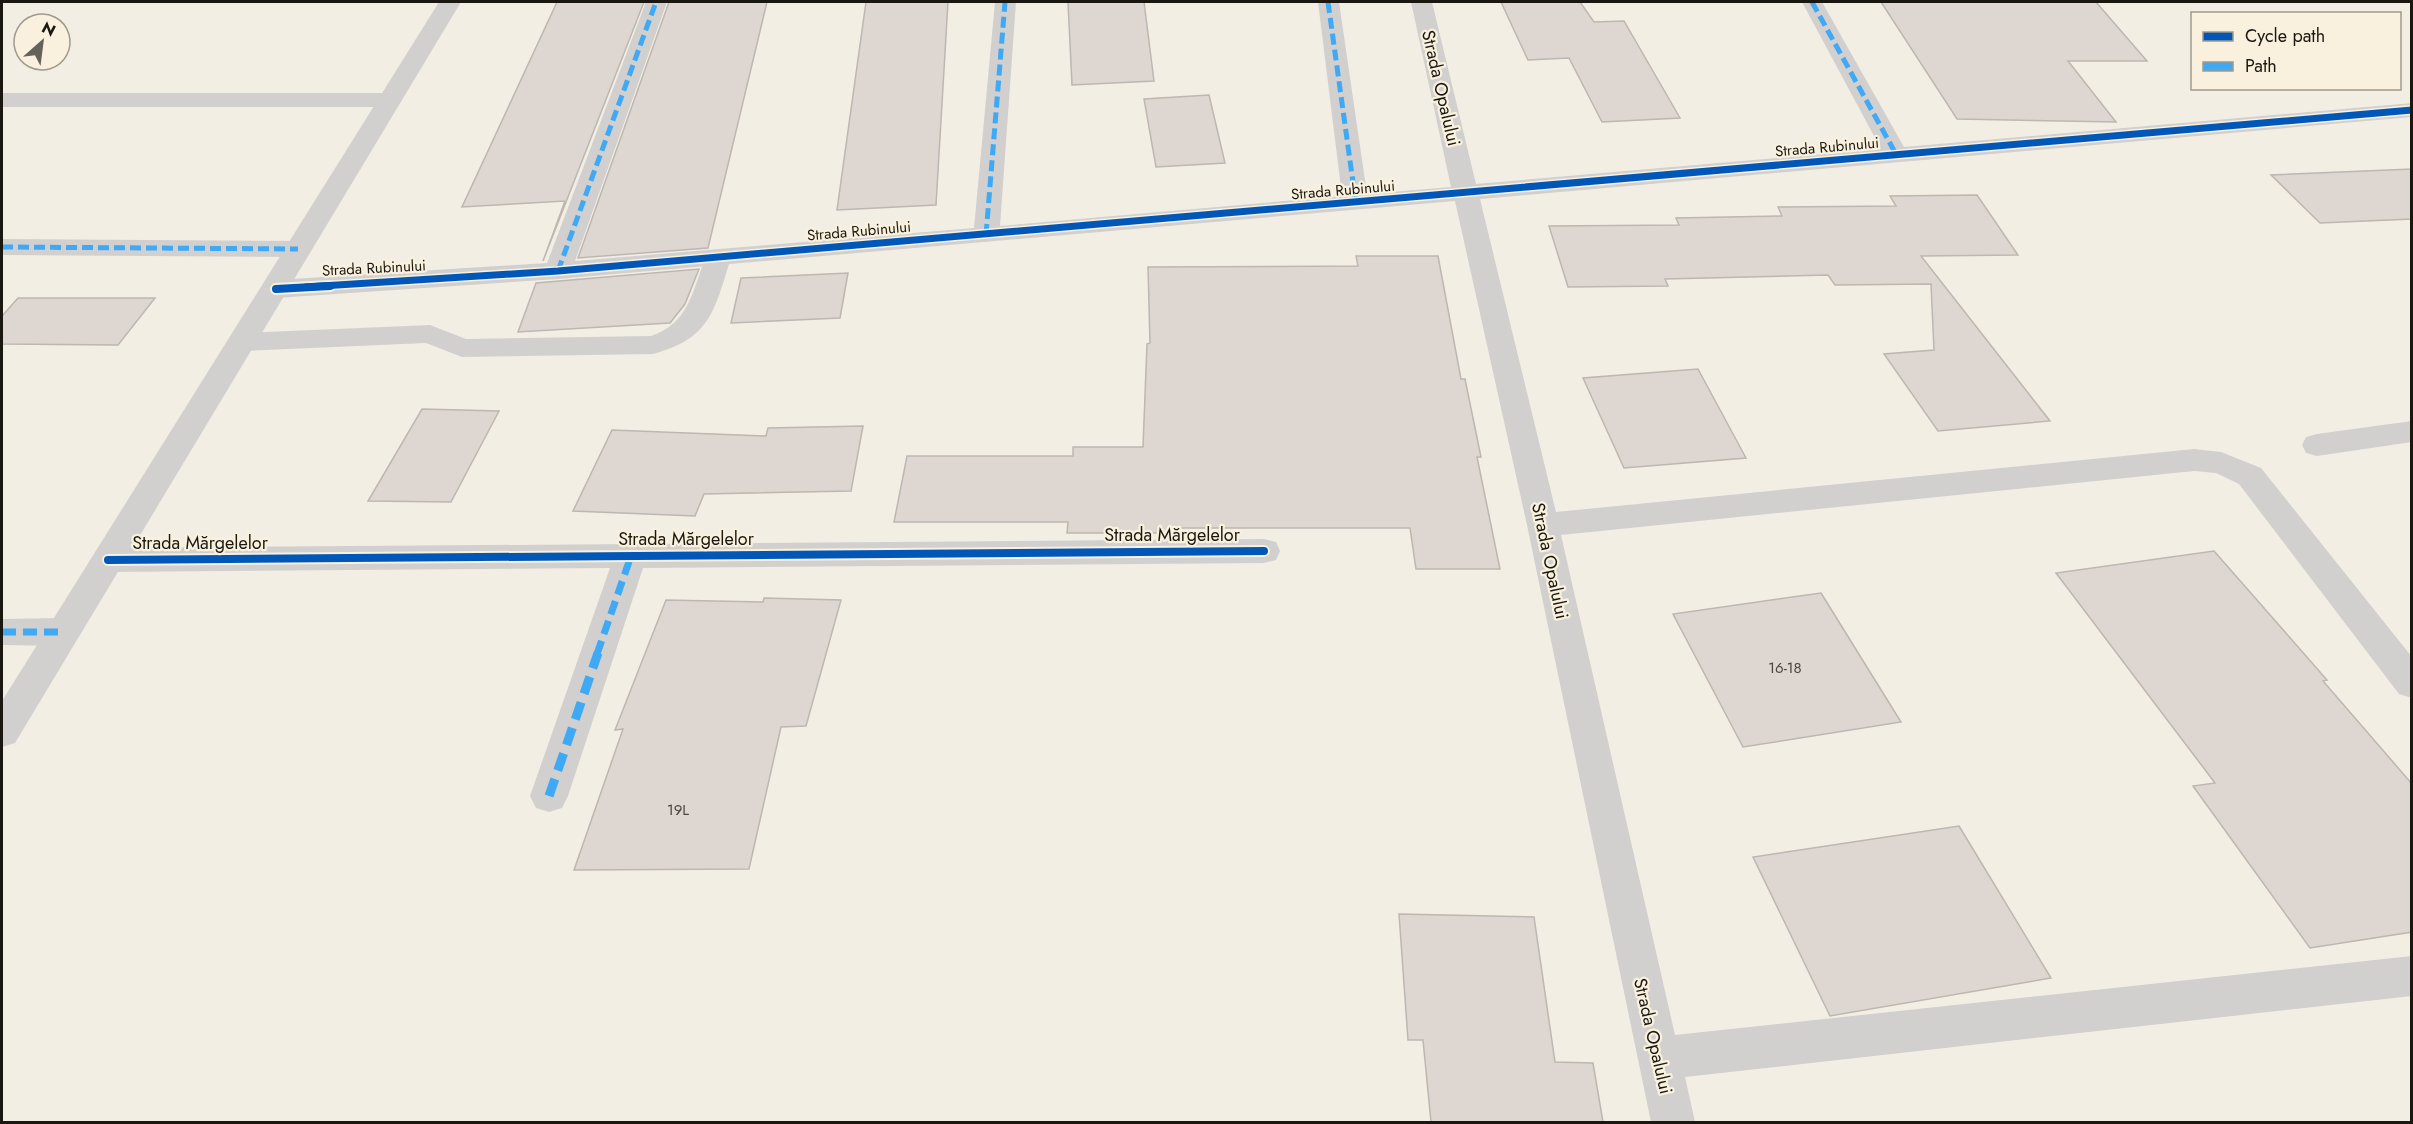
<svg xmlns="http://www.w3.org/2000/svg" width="2413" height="1124" viewBox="0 0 2413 1124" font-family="Jost,sans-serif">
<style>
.building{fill:#ddd6d1;stroke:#bdb6b1;stroke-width:1.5}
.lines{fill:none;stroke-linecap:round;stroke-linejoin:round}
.lane{fill:#d1d0ce;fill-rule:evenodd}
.street{fill:#d1d0ce;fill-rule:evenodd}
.secondary{fill:#d1d0ce;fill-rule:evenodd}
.quiet-far2{stroke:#3fa9f5;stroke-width:5;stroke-dasharray:11 5;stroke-linecap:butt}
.quiet-far1{stroke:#3fa9f5;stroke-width:7;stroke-dasharray:14 7;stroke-linecap:butt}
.quiet{stroke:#3fa9f5;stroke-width:9;stroke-dasharray:18 9;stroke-linecap:butt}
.cycleway-far1-casing{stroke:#f9f1de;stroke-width:10}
.cycleway-casing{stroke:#f9f1de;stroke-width:12}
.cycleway-far1{stroke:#0057b8;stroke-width:7}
.cycleway{stroke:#0057b8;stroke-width:8}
.labels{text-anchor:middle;stroke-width:4.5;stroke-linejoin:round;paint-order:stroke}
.far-street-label{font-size:15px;fill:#191710;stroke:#f9f1de}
.number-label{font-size:15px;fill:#4a4740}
.street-label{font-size:18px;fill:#191710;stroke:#f9f1de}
</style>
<rect width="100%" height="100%" fill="#f3eee4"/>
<path class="building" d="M557 2H644L543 261 565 201 462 207Z
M669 2H767L708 248 578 258Z
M866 2H948L936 205 837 210Z
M1068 2H1144L1154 81 1072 85Z
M1501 2H1580L1594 22 1624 21 1680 118 1602 122 1569 58 1528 60Z
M1881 2H2096L2147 61H2068L2116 122 1957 119Z
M1209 95 1225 163 1156 167 1144 99Z
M2412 169V219L2320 223 2271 175Z
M1977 195 2018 255 1921 256 2050 421 1938 431 1884 354 1934 350 1931 284 1835 285 1828 275 1665 279 1668 286 1568 287 1549 226 1679 225 1676 218 1782 216 1778 207 1896 206 1890 196Z
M1356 256H1438L1461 379H1465L1481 457H1477L1500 569H1416L1410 528H1178V533H1067L1068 522H894L907 456H1073V447H1143L1147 344 1150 343 1148 267 1358 266Z
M699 269 685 304 670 323 518 332 536 283Z
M848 273 840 318 731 323 741 278Z
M18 298H155L118 345 2 344V316Z
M1698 369 1746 458 1624 468 1583 378Z
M422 409 499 411 451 502 368 501Z
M863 426 851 491 704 494 695 516 573 511 612 430 766 436 768 428Z
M2214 551 2327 680 2323 681 2412 784V932L2310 948 2193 786 2215 783 2056 573Z
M1821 593 1901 722 1743 747 1673 614Z
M764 598 841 600 806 726 781 727 749 869 574 870 623 729 615 730 666 600 763 602Z
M1959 826 2051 978 1830 1016 1753 857Z
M1399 914 1534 917 1555 1062 1593 1063 1603 1122H1431L1423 1040H1408Z"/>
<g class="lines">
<path class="lane" d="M718 250 727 252 731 258C714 310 712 338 653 354L462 357 426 343 242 351 232 349 228 342 232 335 242 333 430 325 466 339 651 336C688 324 693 291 705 258L709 252Z"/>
<path class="street" d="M646 2H667L575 261 974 228 995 2H1016L1000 226 1342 196 1318 2H1339L1367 194 1451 187 1411 2H1432L1476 184 1881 149 1802 2H1822L1904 147 2412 103V117L1480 199 1556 512 2194 449 2221 452 2261 468 2412 657V698L2399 694 2239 484 2216 473 2194 471 1561 535 1675 1035 2412 956V996L1685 1077 1695 1122H1651L1527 525 1455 201 558 279 276 298 266 295 262 289 266 283 276 280 547 263Z
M2 93H390L398 95 402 100 398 105 390 107H2Z
M2 239 298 241 307 243 311 249 307 255 298 257 2 255Z
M2412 421V442L2317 456 2306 453 2302 445 2306 437 2317 434Z
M1264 539 1276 542 1280 551 1276 560 1264 563 643 568 568 796 562 808 549 812 536 808 530 796 610 568 108 572 96 569 92 560 96 551 108 548Z
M63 618 75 622 80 632 75 642 63 646 2 645V619Z"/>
<path class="secondary" d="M439 2H461L15 743 2 747V701Z"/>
<path class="quiet-far2" d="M1328 2 1356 204
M1812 2 1897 156
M986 235 1005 2
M2 247 298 249
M558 271 656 2"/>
<path class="quiet-far1" d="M2 632H63
M597 654 631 556"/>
<path class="quiet" d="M549 796 598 653"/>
<g class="cycleway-far1-casing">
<path id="cycleway-far1" d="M306 287 558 271 2412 110"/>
</g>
<g class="cycleway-casing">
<path id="cycleway" d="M276 289 330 286
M108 560 1264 551"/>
</g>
<use href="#cycleway-far1" class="cycleway-far1"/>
<use href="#cycleway" class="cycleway"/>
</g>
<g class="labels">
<g class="far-street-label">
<text transform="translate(1827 147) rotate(-5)" y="5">Strada Rubinului</text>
<text transform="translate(1343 190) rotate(-5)" y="5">Strada Rubinului</text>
<text transform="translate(859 231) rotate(-5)" y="5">Strada Rubinului</text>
<text transform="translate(374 268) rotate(-3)" y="5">Strada Rubinului</text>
</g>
<g class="number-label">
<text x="1785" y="673">16-18</text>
<text x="678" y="815">19L</text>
</g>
<g class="street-label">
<text transform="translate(1441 88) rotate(77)" y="6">Strada Opalului</text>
<text x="1172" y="541">Strada Mărgelelor</text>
<text x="686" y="545">Strada Mărgelelor</text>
<text x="200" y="549">Strada Mărgelelor</text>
<text transform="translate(1550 561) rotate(78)" y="6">Strada Opalului</text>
<text transform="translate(1653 1036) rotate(77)" y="6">Strada Opalului</text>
</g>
</g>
<rect width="2413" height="1124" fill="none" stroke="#191710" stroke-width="6"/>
<rect x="2191" y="12" width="210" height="78" fill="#f9f1de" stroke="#9f9a8c" stroke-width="1.5"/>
<rect x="2203" y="32" width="30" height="9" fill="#0057b8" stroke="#9f9a8c" stroke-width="1.5"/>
<text x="2245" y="42" font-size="18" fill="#191710">Cycle path</text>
<rect x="2203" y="62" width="30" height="9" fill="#3fa9f5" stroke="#9f9a8c" stroke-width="1.5"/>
<text x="2245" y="72" font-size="18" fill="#191710">Path</text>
<g transform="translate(42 42) rotate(28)"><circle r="28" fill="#f9f1de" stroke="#9f9a8c" stroke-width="1.5"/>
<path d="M0-4.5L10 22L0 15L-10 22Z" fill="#65625a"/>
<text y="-9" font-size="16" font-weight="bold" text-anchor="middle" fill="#191710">N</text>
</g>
</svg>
